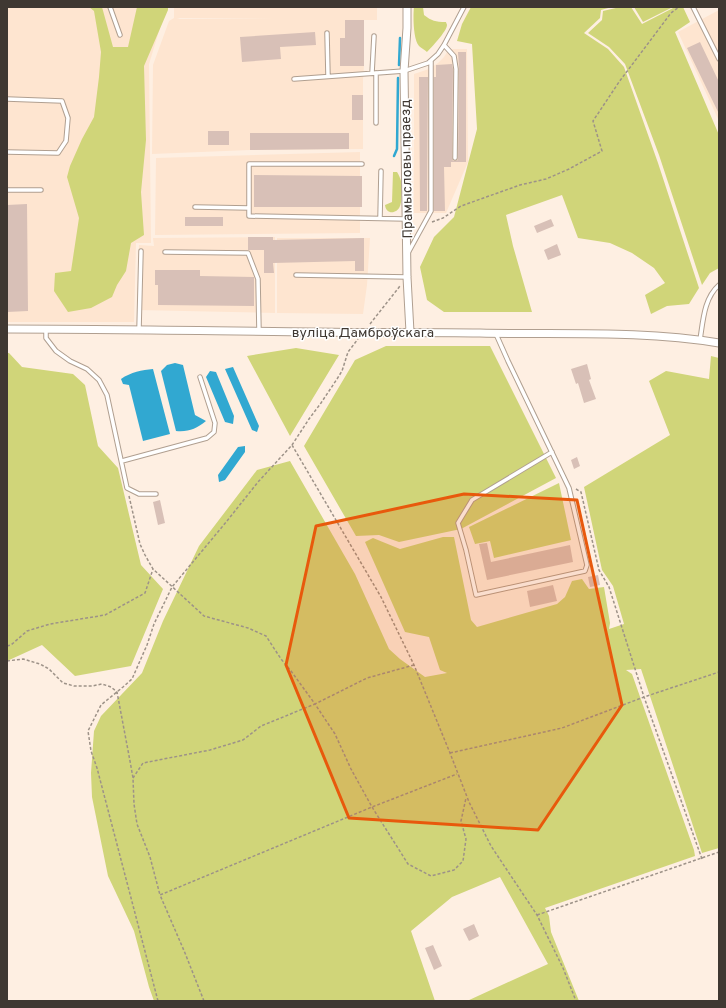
<svg xmlns="http://www.w3.org/2000/svg" width="726" height="1008" viewBox="0 0 726 1008" font-family="Overpass,sans-serif">
<style>
.built{fill:#fee5d0;fill-rule:evenodd}
.green{fill:#d0d579}
.water{fill:#31a8d1}
.lines{fill:none;stroke-linecap:round;stroke-linejoin:round}
.stream{stroke:#31a8d1;stroke-width:2.5}
.building{fill:#d8c0b7}
.lane-casing{stroke:#b09f90;stroke-width:5.5}
.street-casing{stroke:#b09f90;stroke-width:9}
.path{stroke:#9d9288;stroke-width:1.5;stroke-dasharray:3 2;stroke-linecap:butt}
.lane{stroke:#fff;stroke-width:3.5}
.street{stroke:#fff;stroke-width:7}
.marked{fill:#e8590c;fill-opacity:0.2;stroke:#e8590c;stroke-width:3;stroke-linejoin:round}
.labels{text-anchor:middle;stroke-width:3;stroke-linejoin:round;paint-order:stroke}
.street-label{font-size:14px;fill:#3f3832;stroke:#fff}
</style>
<rect width="100%" height="100%" fill="#feefe2"/>
<path class="built" d="M7 7H164V15L149 64 151 243H136L134 322H7Z
M174 7H377V20H364V66L363 79V149L250 150 152 154 153 65 169 21 174 18ZM177 18 274 19H180Z
M719 10V121L678 32Z
M449 49H467L468 162 446 213H414V74L429 69 438 63 444 57Z
M360 152V233L155 235 156 158Z
M275 237V313L137 310 139 245 154 246 153 238Z
M277 238H370L367 285 363 314 277 313Z"/>
<path class="green" d="M89 7H102L113 47H128L137 7H168V10L144 66 146 140 141 192 144 235 131 243 126 271 117 285 112 297 91 308 68 312 54 291 55 273 71 271 79 218 67 177 70 166 82 139 94 117 99 77 101 52 94 11Z
M414 7H423L424 15C432 21 435 22 446 22 446 23 447 24 447 25 447 31 431 48 427 52 425 50 421 48 419 46 413 39 413 15 414 7Z
M471 7H612L601 10 600 18 584 33 608 49 624 67 658 163 699 288 689 304 667 306 651 314 645 295 665 283 654 268 632 253 610 243 578 238 562 195 506 215 513 246 532 312H444L427 300 420 267 434 237 454 217 477 129 472 44 457 41 462 24Z
M620 7H631L642 24 675 7H683L690 22 675 32 719 135V268L710 273 702 285 659 155 625 64 609 47 588 33 602 20 603 11Z
M634 7H673L643 22Z
M393 172H397C399 175 400 178 401 181 402 186 402 202 400 206 397 214 386 215 385 205L392 202Z
M386 346H490L556 478 461 529 399 542 379 535 356 536 304 446 355 360Z
M296 348 339 355 290 436 247 356Z
M7 353H9L22 367 73 374 85 385 98 446 118 468 141 565 163 589 131 666 75 676 42 645 7 661Z
M711 356 719 358V848L702 853 641 669 626 670 632 674 694 850 695 856 545 908 549 916 551 932 579 1001H467L548 964 500 877 452 897 411 931 435 1001H154L149 987 134 931 108 876 92 797 91 773 94 731 101 716 142 673 163 621 199 546 257 470 290 461 355 574 389 649 400 659 425 677 447 673 440 670 429 637 405 632 365 542 373 538 400 549 443 537H454L471 620 477 627 557 604 565 597 572 581 582 579 589 589 604 587 610 623 609 629 624 624 613 586 602 570 584 487 670 435 649 381 666 371 709 379Z
M559 483 571 540 494 558 490 541 475 544 469 527Z"/>
<path class="water" d="M175 363 183 365 195 415 206 421C196 429 189 432 176 431L161 371 167 365Z
M233 367 259 426 257 432 252 430 225 369Z
M153 369 170 434 143 441 129 385 123 384 121 379C131 372 142 370 153 369Z
M210 371 216 372 234 416 233 424 225 422 206 377Z
M245 446V452L225 480 219 482 218 475 238 447Z"/>
<g class="lines">
<path class="stream" d="M399 65 400 38
M394 156 397 149 398 78"/>
</g>
<path class="building" d="M345 20H364V66H340V38H345Z
M315 32 316 45 280 47 281 59 242 62 240 37Z
M700 42 719 82V114L687 48Z
M458 52H466V162H451V167H444L445 211H434V77H436V65L452 64 453 69 452 158 453 161H455L458 160V158L459 69Z
M419 77H428L427 211H420Z
M352 95H363V120H352Z
M208 131H229V145H208Z
M250 133H349V149L250 150Z
M254 175 362 176V207H254Z
M27 204 28 311 7 312V205Z
M185 217H223V226H185Z
M551 219 554 226 537 233 534 226Z
M248 237H273V240L364 238V271H355V261L273 263 274 273H264V250H248Z
M557 244 561 255 548 260 544 250Z
M155 270H200V276L254 277V306L158 305V285H155Z
M587 364 591 379 589 380 596 399 584 403 578 383 576 384 571 369Z
M577 457 580 466 574 469 571 460Z
M160 500 165 523 158 525 153 502Z
M487 543 491 562 570 545 573 562 487 580 479 544Z
M598 575 600 585 590 587 588 577Z
M553 585 557 601 530 607 527 591Z
M474 924 479 936 469 941 463 929Z
M433 945 442 966 434 970 425 948Z"/>
<g class="lines">
<g class="lane-casing">
<path id="lane" d="M110 7 120 35
M693 7 719 59
M327 33 328 76
M444 45 454 56 456 69 455 158
M372 73 374 36
M376 73V123
M294 79 404 71 428 63 438 54 444 45 464 7
M7 99 62 101 68 118 66 141 58 153 7 152
M7 190H41
M195 207 249 208V216L406 219
M249 208V164H362
M380 218 381 171
M165 252 248 253 258 279 259 331
M408 253 431 211V61
M296 275 407 277
M46 329V338L56 351 70 361 87 369 99 380 107 395 127 488 139 494H156
M139 329 141 251
M496 334 508 361 569 488 587 565 585 571 476 595 466 550 458 523 472 500 552 452
M700 340C703 321 704 298 719 285
M122 461 207 438 214 432 215 423 200 377"/>
</g>
<g class="street-casing">
<path id="street" d="M407 7V28L404 71 407 277 410 332
M7 329C111 329 215 331 318 332 372 333 426 332 480 333 560 335 640 330 719 343"/>
</g>
<path class="path" d="M432 222 443 218 461 206 520 185 546 179 569 169 602 151 593 121 619 82 671 13 679 7
M370 324 400 286
M292 445 381 597 414 665 450 753 469 802 491 846 537 915 563 968 576 1001
M576 489 581 492 599 570 609 587 644 697 702 859
M129 496 140 544 145 555 153 569 204 616 248 628 266 636 281 659 291 671 315 704 261 726 243 740 210 750 143 763 133 778
M7 646 11 645 27 631 50 624 105 615 145 593 153 569
M7 661 23 659 40 664 49 669 63 683 74 686H92L102 684 111 687 117 692 130 761 133 778 134 804 137 824 150 857 160 895
M414 665 367 678 315 704 335 734 351 769 372 807 408 864 431 876 454 870 463 861 466 839 461 821 466 798
M450 753 562 728 644 697 719 672
M537 915 719 852
M158 1001 97 768 91 751 88 731 101 705 123 687 132 679 147 645 154 624 172 587 227 521 258 482 292 445 309 419 321 403 337 379 342 371 348 352 358 339
M204 1001 185 953 160 895 372 807 457 774"/>
<use href="#lane" class="lane"/>
<use href="#street" class="street"/>
</g>
<path class="marked" d="M464 494 577 500 622 705 538 830 349 818 286 665 316 526Z"/>
<g class="labels">
<g class="street-label">
<text transform="translate(406 169) rotate(-91)" y="5">Прамысловы праезд</text>
<text x="363" y="337">вуліца Дамброўскага</text>
</g>
</g>
<rect width="726" height="1008" fill="none" stroke="#3f3832" stroke-width="16"/>
</svg>
